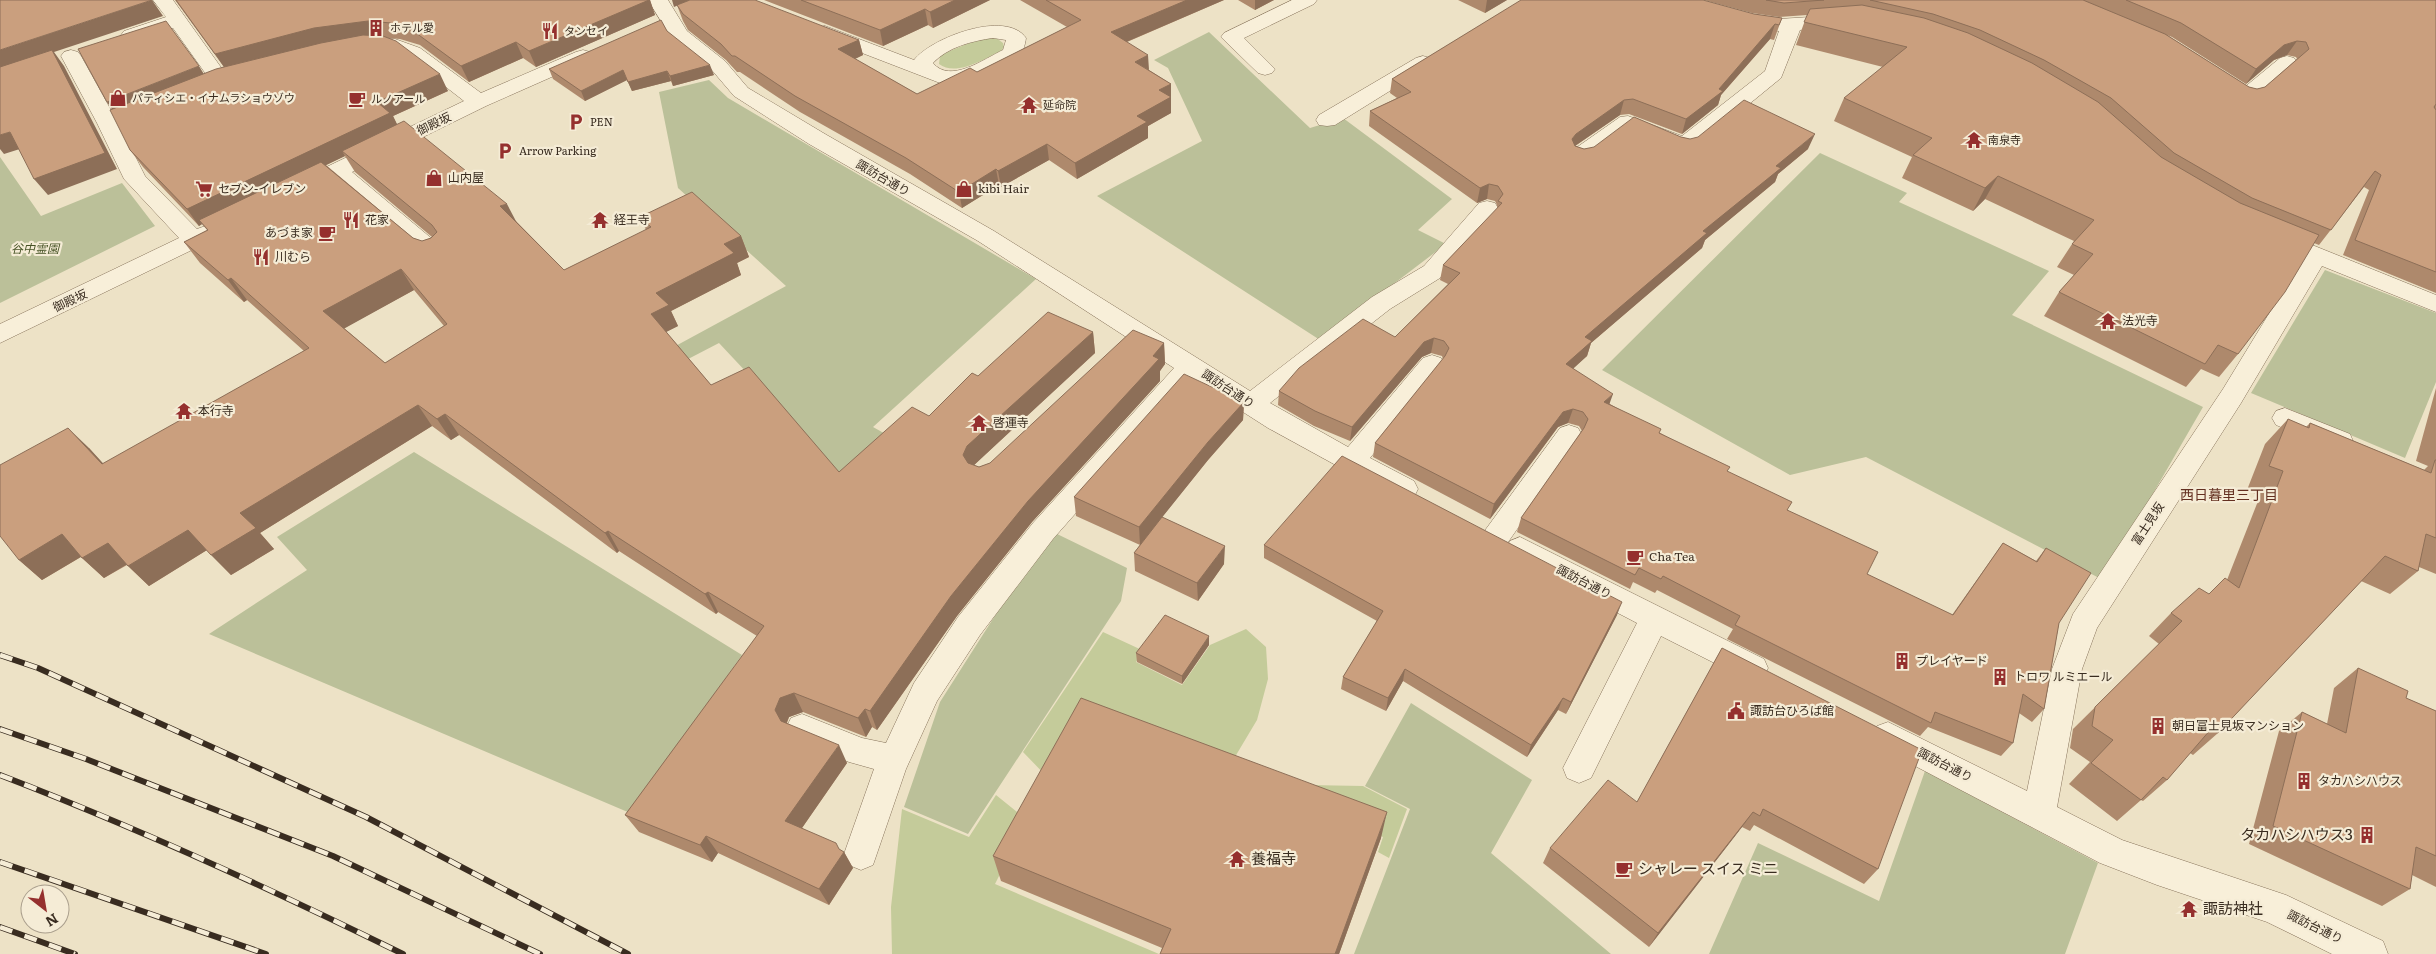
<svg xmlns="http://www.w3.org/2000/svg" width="2436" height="954" viewBox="0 0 2436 954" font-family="Literata,'Noto Sans JP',serif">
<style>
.green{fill:#c4cb9a}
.cemetery{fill:#bbc099}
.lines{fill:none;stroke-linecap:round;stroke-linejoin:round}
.minor-casing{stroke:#88745c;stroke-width:1}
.minor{fill:#f8efd9;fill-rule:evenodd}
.rail-casing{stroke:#392c20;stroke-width:6}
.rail{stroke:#f5ecd6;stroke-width:4.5;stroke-dasharray:13;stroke-linecap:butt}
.wall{fill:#ae896c;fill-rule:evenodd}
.shaded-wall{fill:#8d6f58}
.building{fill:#ca9f7e;stroke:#8d6f58;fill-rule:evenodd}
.labels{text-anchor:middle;stroke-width:4.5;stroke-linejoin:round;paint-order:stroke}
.far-poi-label{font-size:11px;fill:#392c20;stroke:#f5ecd6;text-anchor:start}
.street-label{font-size:12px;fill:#392c20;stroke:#f5ecd6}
.poi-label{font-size:12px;fill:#392c20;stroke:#f5ecd6;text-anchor:start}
.park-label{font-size:12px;font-style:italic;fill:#485427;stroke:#f5ecd6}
.neighbourhood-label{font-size:14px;fill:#643021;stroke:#f5ecd6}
.near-poi-label{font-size:15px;fill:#392c20;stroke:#f5ecd6;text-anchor:start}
</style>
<rect width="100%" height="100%" fill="#ede2c6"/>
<path class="green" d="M995 37 1003 43 1004 47 1001 51C984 59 956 77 939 64L940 56 945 53 979 39Z
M1246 629 1266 647 1268 679 1257 720 1223 777 1052 782 1023 752 1103 632 1144 651 1136 662 1182 685 1210 645Z
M1308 785 1363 786 1407 809 1389 858 1378 852 1383 837 1297 803Z
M996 795 1027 820 995 884 1159 954H892L891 907 902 809 969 837Z"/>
<path class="cemetery" d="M1209 32 1310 128 1343 118 1452 199 1418 230 1446 244 1320 340 1097 196 1202 141 1168 68 1154 60Z
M709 80 728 98 1036 279 873 427 898 441 805 529 824 455 719 343 611 399 600 387 786 286 678 188 659 92Z
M1820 153 1907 193 1899 202 2049 271 2012 315 2203 407 2103 580 1866 457 1790 475 1602 370Z
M0 157 41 216 122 183 155 226 0 303Z
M2325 270 2436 313V382L2405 458 2251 393Z
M414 452 742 655 630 813 209 634 307 570 277 537Z
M1055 533 1127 568 1121 601 968 834 904 807 940 702 1005 600Z
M1411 703 1532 780 1491 853 1611 954H1354L1410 809 1365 786Z
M1925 771 2098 863 2065 954H1709L1758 843 1879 901Z"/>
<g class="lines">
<g class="minor-casing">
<path id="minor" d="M153 0H173L230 80 227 84 220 86 213 84 173 28 131 41 124 39 121 35 124 31 166 17Z
M648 0H668L687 31 725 61 748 88 825 134 994 231 1250 391 1372 297 1424 266 1479 203 1487 201 1495 203 1498 208 1495 213 1440 278 1390 309 1270 403 1348 447 1423 358 1432 355 1441 358 1445 364 1441 370 1370 458 1414 481 1418 489 1414 497 1404 500 1394 497 1268 428 1193 380 1053 539 980 635 937 701 906 769 873 865 861 870 849 865 844 854 874 769 849 762 791 738 786 728 791 718 802 714 862 738 886 743 914 683 958 617 1033 523 1174 368 978 241 809 144 734 96 711 69 672 39Z
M1292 0H1317L1314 4 1244 38 1275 69 1272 73 1265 75 1258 73 1221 37 1224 33Z
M1666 0H1697L1752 15 1779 19 1841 15 1848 17 1851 21 1848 25 1800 30 1781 78 1693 150 1685 152 1677 150 1630 130 1589 160 1581 162 1573 160 1570 155 1573 150 1620 117 1628 116 1682 136 1765 71 1779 31 1750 27 1669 4Z
M825 26 914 60C931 38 1006 9 1026 38 1025 45 1023 54 1017 59 999 73 962 84 940 83L818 36 815 32 818 28ZM993 38 1006 40 1003 50C984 59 950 84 933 63 948 47 972 41 993 38Z
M371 38 395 39 420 48 481 93 576 52 583 50 590 52 593 56 590 60 486 106 352 172 443 248 447 253 443 258 435 261 427 258 335 180 309 193 301 195 293 193 290 188 293 183 464 101 406 56 392 51 364 48 361 44 364 40Z
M71 50 78 52 81 56 113 114C127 108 143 99 157 103L161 107 157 111 120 126 145 176 197 229 219 221 227 223 231 228 227 233 0 343V324L179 238 124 179 97 123 61 56 64 52Z
M1423 56 1430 58 1433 62 1430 66 1335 125 1327 126 1319 125 1316 120 1319 115 1416 58Z
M2287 56 2294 58 2297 62 2294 66 2254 100C2240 104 2223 93 2215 81L2218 77C2230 74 2236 79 2246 86L2280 58Z
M2275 230 2436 295V312L2322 266 2241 403 2097 628 2082 669 2057 807 2122 840 2286 895 2383 941 2388 954H2332L2267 922 2157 885 2100 863 1877 746 1872 736 1877 726 1888 722 2027 791 2052 669 2073 614 2223 389 2303 258 2267 243 2263 238 2267 233Z
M2285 408 2350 434 2353 441 2350 448 2340 451 2276 425 2272 418 2276 411Z
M1569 425 1578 428 1582 435 1578 442 1506 545 1496 548 1486 545 1482 537 1486 529 1560 428Z
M1520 537 1764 659 1768 668 1764 677 1753 681 1742 677 1661 636 1591 778 1579 783 1567 778 1563 768 1637 623 1510 557 1506 549 1510 541Z"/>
</g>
<use href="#minor" class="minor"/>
<g class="rail-casing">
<path id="rail" d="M0 655 38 668 366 817 628 954
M0 729 86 759 333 856 540 954
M0 775C138 828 271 889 403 954
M0 862 266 954
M0 927 75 954"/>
</g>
<use href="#rail" class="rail"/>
</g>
<path class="wall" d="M175 0H650L655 15 536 67 523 58 469 82 420 45 400 39 388 38 448 91 393 116 397 125 516 221 564 270 646 230 640 217 741 236 749 257 737 263 741 275 671 311 678 326 666 332 711 385 839 472 929 416 978 376 1093 332 1095 353 974 465 979 467 990 463 1164 343 1165 364 1160 371V381L1032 522 957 616 877 730 872 727 866 737 803 712 789 717 787 723 847 763 802 828 844 852 853 868 829 905 718 853 712 862 639 832 625 815 757 636 718 612 716 614 619 551 617 553 459 435 451 440 432 426 260 533 274 549 231 575 207 550 149 586 127 565 104 578 81 557 42 580 19 560 89 448 103 464 304 351 247 300 244 302 200 263 184 242 207 230 202 224 199 226 143 167 130 150 112 109 107 102 204 74 224 67ZM345 156 355 172 432 237 431 238 422 241 413 238 326 165ZM414 290 444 326 385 363 344 328Z
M764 0H990L933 28 928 25 883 46Z
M1020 0H1224L1127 42 1149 70 1171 84V113L1148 126V138L1077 179 1049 160 1001 187 999 185 962 208 910 174 800 112 740 72H737L726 60 688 30 683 21 677 5 859 40 863 55 855 59 917 94 977 72 1067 27Z
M1238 0H1274L1255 10Z
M1458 0H1507L1485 13Z
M1704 0H2436V293L2343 255 2369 190 2364 187 2319 245 2314 243 2238 354 2219 377 2201 369 2186 387 2044 316 2059 292 2074 275 2057 267 2074 241 1985 199 1973 211 1902 178 1912 157 1834 121 1844 98 1883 67 1796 45 1807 15 1779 17 1752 13ZM2167 35 2172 37 2246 84 2274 60 2287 55 2296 57 2297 59 2265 87 2257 89 2249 87Z
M1507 9 1754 14 1782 18 1774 40 1770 39 1721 95 1718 105 1682 134 1629 114 1620 115 1575 146 1584 149 1681 137 1690 139 1808 149 1778 174 1775 182 1705 240 1702 248 1591 343 1587 356 1573 368 1610 404 1728 472 1788 510 1867 574 1952 615 2003 543 2036 561 2046 548 2059 623 2044 709 2032 722 2019 713 2013 743 2001 756 1928 727 1920 736 1727 639 1733 629 1657 590 1655 593 1633 582 1630 589 1517 532 1521 518 1582 431 1579 426 1568 423 1558 427 1490 519 1373 457 1375 443 1443 359 1442 356 1431 353 1422 357 1350 441 1314 426 1278 405 1279 391 1395 337 1448 284 1440 280 1443 265 1497 209V205L1495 201 1487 199 1477 203 1369 126 1370 111 1397 98 1390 93 1392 79Z
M667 31 714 75 673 86 671 81 632 91 627 80 585 101 553 79 549 69Z
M2436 388V574L2419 567 2418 571 2390 594 2361 581 2218 733 2193 755 2190 753 2167 780 2143 801 2141 800 2117 821 2069 784 2090 762 2070 748 2073 729 2159 644 2149 636 2171 613 2209 594 2227 580 2260 496 2247 490 2265 444 2288 419 2306 427 2310 423 2424 470 2428 466 2416 461Z
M1244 402 1243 420 1208 460 1162 517 1224 564 1198 601 1135 571 1134 553 1140 545 1076 516 1074 497Z
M1264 545 1617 615 1566 714 1558 710 1527 757 1403 681 1386 711 1341 689 1343 677 1377 621 1264 558Z
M1209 645 1182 684 1137 662 1136 653Z
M1722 648 1878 869 1864 884 1754 825 1750 831 1742 827 1649 947 1543 863 1550 848 1637 802Z
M2358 668 2406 698 2436 711V887L2412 875 2410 889 2382 906 2249 844 2279 731 2302 712 2327 724 2334 688Z
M1381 838 1339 954H1160L1162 948 1001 881 993 856Z"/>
<path class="shaded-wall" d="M152 0 163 16 54 52 64 66 117 169 48 195 34 179 0 70V50Z
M649 0H650L655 15 536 67 529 51Z
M672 0H690L674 7Z
M955 0H990L933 28 930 12Z
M1187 0H1224L1112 48 1111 32Z
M1255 0H1274L1255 10Z
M1487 0H1507L1485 13Z
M925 9 928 25 883 46 880 30Z
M368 21 376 37 226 70 215 54 314 28Z
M1775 24 1770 39 1721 95 1718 105 1682 134 1686 119 1719 89Z
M859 40 863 55 842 65 838 49Z
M2297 41 2287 55 2274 60 2246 84 2256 69 2284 45Z
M516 42 523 58 469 82 461 66Z
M1148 55 1149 70 1135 62Z
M710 65 714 75 673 86 670 76Z
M199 66 205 76 114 112 107 102Z
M623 70 627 80 585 101 581 91Z
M667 71 671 81 632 91 628 82Z
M440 74 448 91 393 116 400 130 342 151 345 156 203 224 199 220 202 224 199 226 187 209 377 102Z
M1171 84V113L1148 126V138L1077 179 1075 163 1137 116 1159 90Z
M1624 100 1620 115 1572 148V139L1576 134Z
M10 132 23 148 4 154 0 149V135Z
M1815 134 1808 149 1778 174 1775 182 1705 240 1702 248 1591 343 1587 356 1562 379 1566 364 1585 337 1776 166Z
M1047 144 1049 160 1001 187 998 171Z
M996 169 999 185 962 208 959 192Z
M1998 176 1985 199 1973 211 1985 188Z
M1489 184 1487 199 1477 203 1480 188Z
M507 204 518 225 500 206Z
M741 236 749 257 737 263 741 275 671 311 678 326 660 335 651 314 656 293 724 244Z
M401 269 414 290 338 332 323 311Z
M231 278 247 300 244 302 228 280Z
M1093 332 1095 353 972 467 967 476 963 455 967 446Z
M1434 338 1431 353 1422 357 1350 441 1352 427 1424 342Z
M1164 343 1165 364 1160 371V381L1032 522 957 616 877 730 870 711 951 596 1028 501Z
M1613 394 1608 408 1604 402Z
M1244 402 1243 420 1208 460 1140 545 1139 527 1208 442Z
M418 405 432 426 260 533 274 549 231 575 211 555 240 513Z
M1573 409 1568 423 1558 427 1490 519 1494 504 1563 412Z
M445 414 459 435 451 440 437 419Z
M68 428 89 448 123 485 102 464Z
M188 530 207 550 149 586 128 566Z
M608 531 619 551 617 553 605 533Z
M62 534 84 555 42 580 19 560Z
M108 543 129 563 104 578 82 558Z
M1225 546 1224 564 1198 601 1197 583Z
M708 592 718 612 716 614 705 594Z
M1622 602 1617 615 1566 714 1571 702Z
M1209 636V645L1182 684V676Z
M1405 669 1403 681 1386 711 1388 698Z
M794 693 803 712 789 717 784 729 775 710 780 698Z
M1563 698 1558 710 1527 757 1531 745Z
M865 709 872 727 866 737 858 718Z
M839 745 847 763 795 838 785 821Z
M1387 812 1381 838 1339 954H1335Z
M1753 812 1742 827 1649 947 1658 933Z
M706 836 718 853 712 862 700 845Z
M844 852 853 868 829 905 819 889Z"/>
<path class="building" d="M0 0H152L0 50Z
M176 0H649L529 51 516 42 461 66 412 30 391 23 368 21 314 28 215 54Z
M690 0H755L859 40 838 49 917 94 970 68 977 72 1081 20 1046 0H1187L1111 32 1148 55 1135 62 1171 84 1159 90 1171 97 1137 116 1147 122 1075 163 1047 144 998 171 996 169 959 192 906 158 795 96 735 56H732L721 44 683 14 677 5Z
M801 0H955L930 12 925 9 880 30Z
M1521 0H1703L1754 14 1782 18 1779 25 1775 24 1719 89 1723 91 1686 119 1633 99 1624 100 1576 134 1572 139 1575 146 1584 149 1594 147 1634 117 1681 137 1690 139 1698 137 1744 100 1815 134 1776 166 1781 168 1703 231 1707 233 1585 337 1592 341 1566 364 1613 394 1604 402 1661 429 1659 433 1730 467 1727 471 1792 502 1787 510 1878 552 1867 574 1953 615 2003 543 2037 562 2046 548 2091 573 2059 623 2044 709 2023 694 2013 743 1935 712 1931 723 1735 625 1740 616 1663 576 1661 579 1639 568 1635 575 1521 518 1584 428 1588 419 1583 412 1573 409 1563 412 1494 504 1375 443 1445 356 1449 348 1444 341 1434 338 1424 342 1352 427 1315 411 1279 391 1299 368 1363 319 1395 337 1460 273 1443 265 1502 203 1498 201 1503 194 1498 186 1489 184 1480 188 1370 111 1411 92 1392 79Z
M1766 0H1824L1784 3Z
M1870 0H2083L2165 34 2249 87 2257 89 2265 87 2309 49 2306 42 2297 41 2284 45 2256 69 2181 23 2126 0H2436V104L2434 107 2436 110V272L2355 240 2381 175 2375 171 2331 230 2252 198 2174 153 2111 98 2044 60 1980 30 1933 14Z
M1862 5 1924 18 1968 33 2032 63 2098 102 2161 157 2240 203 2319 235 2285 292 2238 354 2218 345 2205 364 2059 292 2093 254 2072 244 2094 220 1998 176 1985 188 1913 155 1932 138 1844 98 1907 47 1804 22 1810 9Z
M661 20 667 31 710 65 670 76 667 71 628 82 623 70 581 91 549 69Z
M166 21 199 66 107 102 78 49Z
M363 35 383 36 396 41 440 74 377 102 390 113 187 209 130 150 110 110 216 69 321 43Z
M52 50 105 153 34 179 10 132 0 135V67Z
M404 121 507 204 500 206 564 270 651 227 640 217 692 192 741 236 724 244 734 253 656 293 669 305 651 314 711 385 749 367 839 472 912 407 929 416 972 373 978 376 1048 312 1093 332 967 446 963 455 968 463 979 467 990 463 1133 330 1164 343 1153 356 1159 359 1028 501 951 596 870 711 865 709 858 718 794 693 780 698 775 710 781 721 839 745 785 821 836 843 839 849 844 852 819 889 706 836 700 845 625 815 764 626 708 592 705 594 608 531 605 533 445 414 437 419 418 405 240 513 256 528 211 555 188 530 128 566 108 543 82 558 62 534 19 560 0 536V465L68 428 102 464 309 348 231 278 228 280 184 242 208 230 199 220 321 162 413 238 422 241 431 238 437 232 432 225 342 151ZM401 269 447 324 385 363 323 311Z
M1184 374 1244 402 1208 442 1139 527 1074 497Z
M2288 419 2309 428 2310 423 2431 473 2435 460H2436V538L2426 534 2418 571 2385 556 2218 733 2211 729 2167 780 2163 777 2141 800 2091 763 2113 740 2092 726 2095 707 2182 621 2171 613 2199 588 2209 594 2225 578 2239 588 2283 471 2269 466Z
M1342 456 1622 602 1571 702 1563 698 1531 745 1405 669 1388 698 1343 677 1383 611 1264 545Z
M1162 517 1225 546 1197 583 1134 553Z
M1165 615 1209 636 1182 676 1136 653Z
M1722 648 1922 750 1878 869 1763 809 1760 816 1753 812 1658 933 1550 848 1608 780 1637 802Z
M2358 668 2408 691 2406 698 2436 711V856L2416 847 2410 889 2273 826 2302 712 2346 733Z
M1081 698 1387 812 1335 954H1160L1171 929 993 856Z"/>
<defs>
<g id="building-bare" transform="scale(1.35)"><path d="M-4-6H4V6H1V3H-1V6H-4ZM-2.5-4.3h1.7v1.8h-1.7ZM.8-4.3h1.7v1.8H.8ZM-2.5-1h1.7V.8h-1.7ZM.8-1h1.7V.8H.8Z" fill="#95302e" stroke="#f5ecd6" stroke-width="2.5" paint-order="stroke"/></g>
<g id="restaurant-bare" transform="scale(1.35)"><path d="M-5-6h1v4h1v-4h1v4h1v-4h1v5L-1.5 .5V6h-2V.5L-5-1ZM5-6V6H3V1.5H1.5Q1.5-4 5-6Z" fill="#95302e" stroke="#f5ecd6" stroke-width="2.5" paint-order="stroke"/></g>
<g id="shop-bare" transform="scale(1.35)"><path d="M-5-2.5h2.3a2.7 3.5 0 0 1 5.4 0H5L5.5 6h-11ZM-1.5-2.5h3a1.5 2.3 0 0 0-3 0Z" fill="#95302e" stroke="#f5ecd6" stroke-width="2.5" paint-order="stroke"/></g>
<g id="cafe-bare" transform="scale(1.35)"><path d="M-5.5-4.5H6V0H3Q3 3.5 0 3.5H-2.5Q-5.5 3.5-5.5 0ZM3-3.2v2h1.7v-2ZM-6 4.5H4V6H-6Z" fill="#95302e" stroke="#f5ecd6" stroke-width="2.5" paint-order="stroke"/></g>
<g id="temple-bare" transform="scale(1.35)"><path d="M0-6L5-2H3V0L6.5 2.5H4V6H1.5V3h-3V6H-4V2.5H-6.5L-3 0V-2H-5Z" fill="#95302e" stroke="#f5ecd6" stroke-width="2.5" paint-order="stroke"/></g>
<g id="parking-bare" transform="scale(1.35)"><path d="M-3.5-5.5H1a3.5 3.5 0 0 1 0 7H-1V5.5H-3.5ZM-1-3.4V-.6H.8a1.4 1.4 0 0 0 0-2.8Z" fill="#95302e" stroke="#f5ecd6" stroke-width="2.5" paint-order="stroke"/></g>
<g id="supermarket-bare" transform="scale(1.35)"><path d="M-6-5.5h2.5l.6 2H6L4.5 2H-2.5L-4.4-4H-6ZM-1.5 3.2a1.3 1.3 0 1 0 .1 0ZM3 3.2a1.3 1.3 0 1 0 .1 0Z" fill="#95302e" stroke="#f5ecd6" stroke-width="2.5" paint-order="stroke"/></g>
<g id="civic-bare" transform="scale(1.35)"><path d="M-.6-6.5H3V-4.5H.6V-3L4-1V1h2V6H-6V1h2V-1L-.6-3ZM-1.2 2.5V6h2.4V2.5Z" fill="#95302e" stroke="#f5ecd6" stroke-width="2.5" paint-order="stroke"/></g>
</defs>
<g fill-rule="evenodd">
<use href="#building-bare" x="376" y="28"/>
<use href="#restaurant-bare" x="550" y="31"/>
<use href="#shop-bare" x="118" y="98"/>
<use href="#cafe-bare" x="357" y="99"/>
<use href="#temple-bare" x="1029" y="105"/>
<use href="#parking-bare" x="576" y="122"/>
<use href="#temple-bare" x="1974" y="140"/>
<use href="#parking-bare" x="505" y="151"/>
<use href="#shop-bare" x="434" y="178"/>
<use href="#supermarket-bare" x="204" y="189"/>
<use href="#shop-bare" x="964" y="189"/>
<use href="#restaurant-bare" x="351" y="220"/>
<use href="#temple-bare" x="600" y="220"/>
<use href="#cafe-bare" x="327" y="233"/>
<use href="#restaurant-bare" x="261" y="257"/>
<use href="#temple-bare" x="2108" y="321"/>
<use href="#temple-bare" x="184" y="411"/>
<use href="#temple-bare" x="979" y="423"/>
<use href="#cafe-bare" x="1635" y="557"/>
<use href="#building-bare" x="1902" y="661"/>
<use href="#building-bare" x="2000" y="677"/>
<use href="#civic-bare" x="1736" y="711"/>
<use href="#building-bare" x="2158" y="726"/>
<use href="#building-bare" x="2304" y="781"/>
<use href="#building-bare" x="2367" y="835"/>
<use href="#temple-bare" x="1237" y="859"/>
<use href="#cafe-bare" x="1624" y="869"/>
<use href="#temple-bare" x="2189" y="909"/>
</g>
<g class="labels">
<g class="far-poi-label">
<text x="390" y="32">ホテル愛</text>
<text x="564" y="35">タンセイ</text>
<text x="132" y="102">パティシエ・イナムラショウゾウ</text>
<text x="371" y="103">ルノアール</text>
<text x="1043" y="109">延命院</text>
<text x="590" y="126">PEN</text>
<text x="1988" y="144">南泉寺</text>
<text x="519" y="155">Arrow Parking</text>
</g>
<g class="street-label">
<text transform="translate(434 124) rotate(-26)" y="4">御殿坂</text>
<text transform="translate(883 178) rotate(30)" y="4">諏訪台通り</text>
<text transform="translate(70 301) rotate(-25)" y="4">御殿坂</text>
<text transform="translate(1228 389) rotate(33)" y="4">諏訪台通り</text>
<text transform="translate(2148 524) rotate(-57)" y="4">富士見坂</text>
<text transform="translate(1584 582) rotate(27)" y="4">諏訪台通り</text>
<text transform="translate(1945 765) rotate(27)" y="4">諏訪台通り</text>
<text transform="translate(2315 927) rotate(26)" y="4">諏訪台通り</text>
</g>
<g class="poi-label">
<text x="448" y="182">山内屋</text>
<text x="218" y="193">セブン-イレブン</text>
<text x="978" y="193">kibi Hair</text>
<text x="365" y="224">花家</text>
<text x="614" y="224">経王寺</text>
<text x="313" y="237" text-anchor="end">あづま家</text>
<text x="275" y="261">川むら</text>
<text x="2122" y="325">法光寺</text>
<text x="198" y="415">本行寺</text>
<text x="993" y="427">啓運寺</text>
<text x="1649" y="561">Cha Tea</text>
<text x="1916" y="665">プレイヤード</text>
<text x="2014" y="681">トロワ ルミエール</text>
<text x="1750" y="715">諏訪台ひろば館</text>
<text x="2172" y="730">朝日富士見坂マンション</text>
<text x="2318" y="785">タカハシハウス</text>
</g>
<g class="park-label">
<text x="35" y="253">谷中霊園</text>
</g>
<g class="neighbourhood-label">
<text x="2229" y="500">西日暮里三丁目</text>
</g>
<g class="near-poi-label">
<text x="2353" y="840" text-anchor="end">タカハシハウス3</text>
<text x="1251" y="864">養福寺</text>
<text x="1638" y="874">シャレー スイス ミニ</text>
<text x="2203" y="914">諏訪神社</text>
</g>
</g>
<g transform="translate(45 909) rotate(149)"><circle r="24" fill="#f5ecd6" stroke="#aa9f8d"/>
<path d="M0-4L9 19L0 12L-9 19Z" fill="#95302e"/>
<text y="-8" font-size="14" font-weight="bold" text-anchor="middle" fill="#392c20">N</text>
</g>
</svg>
